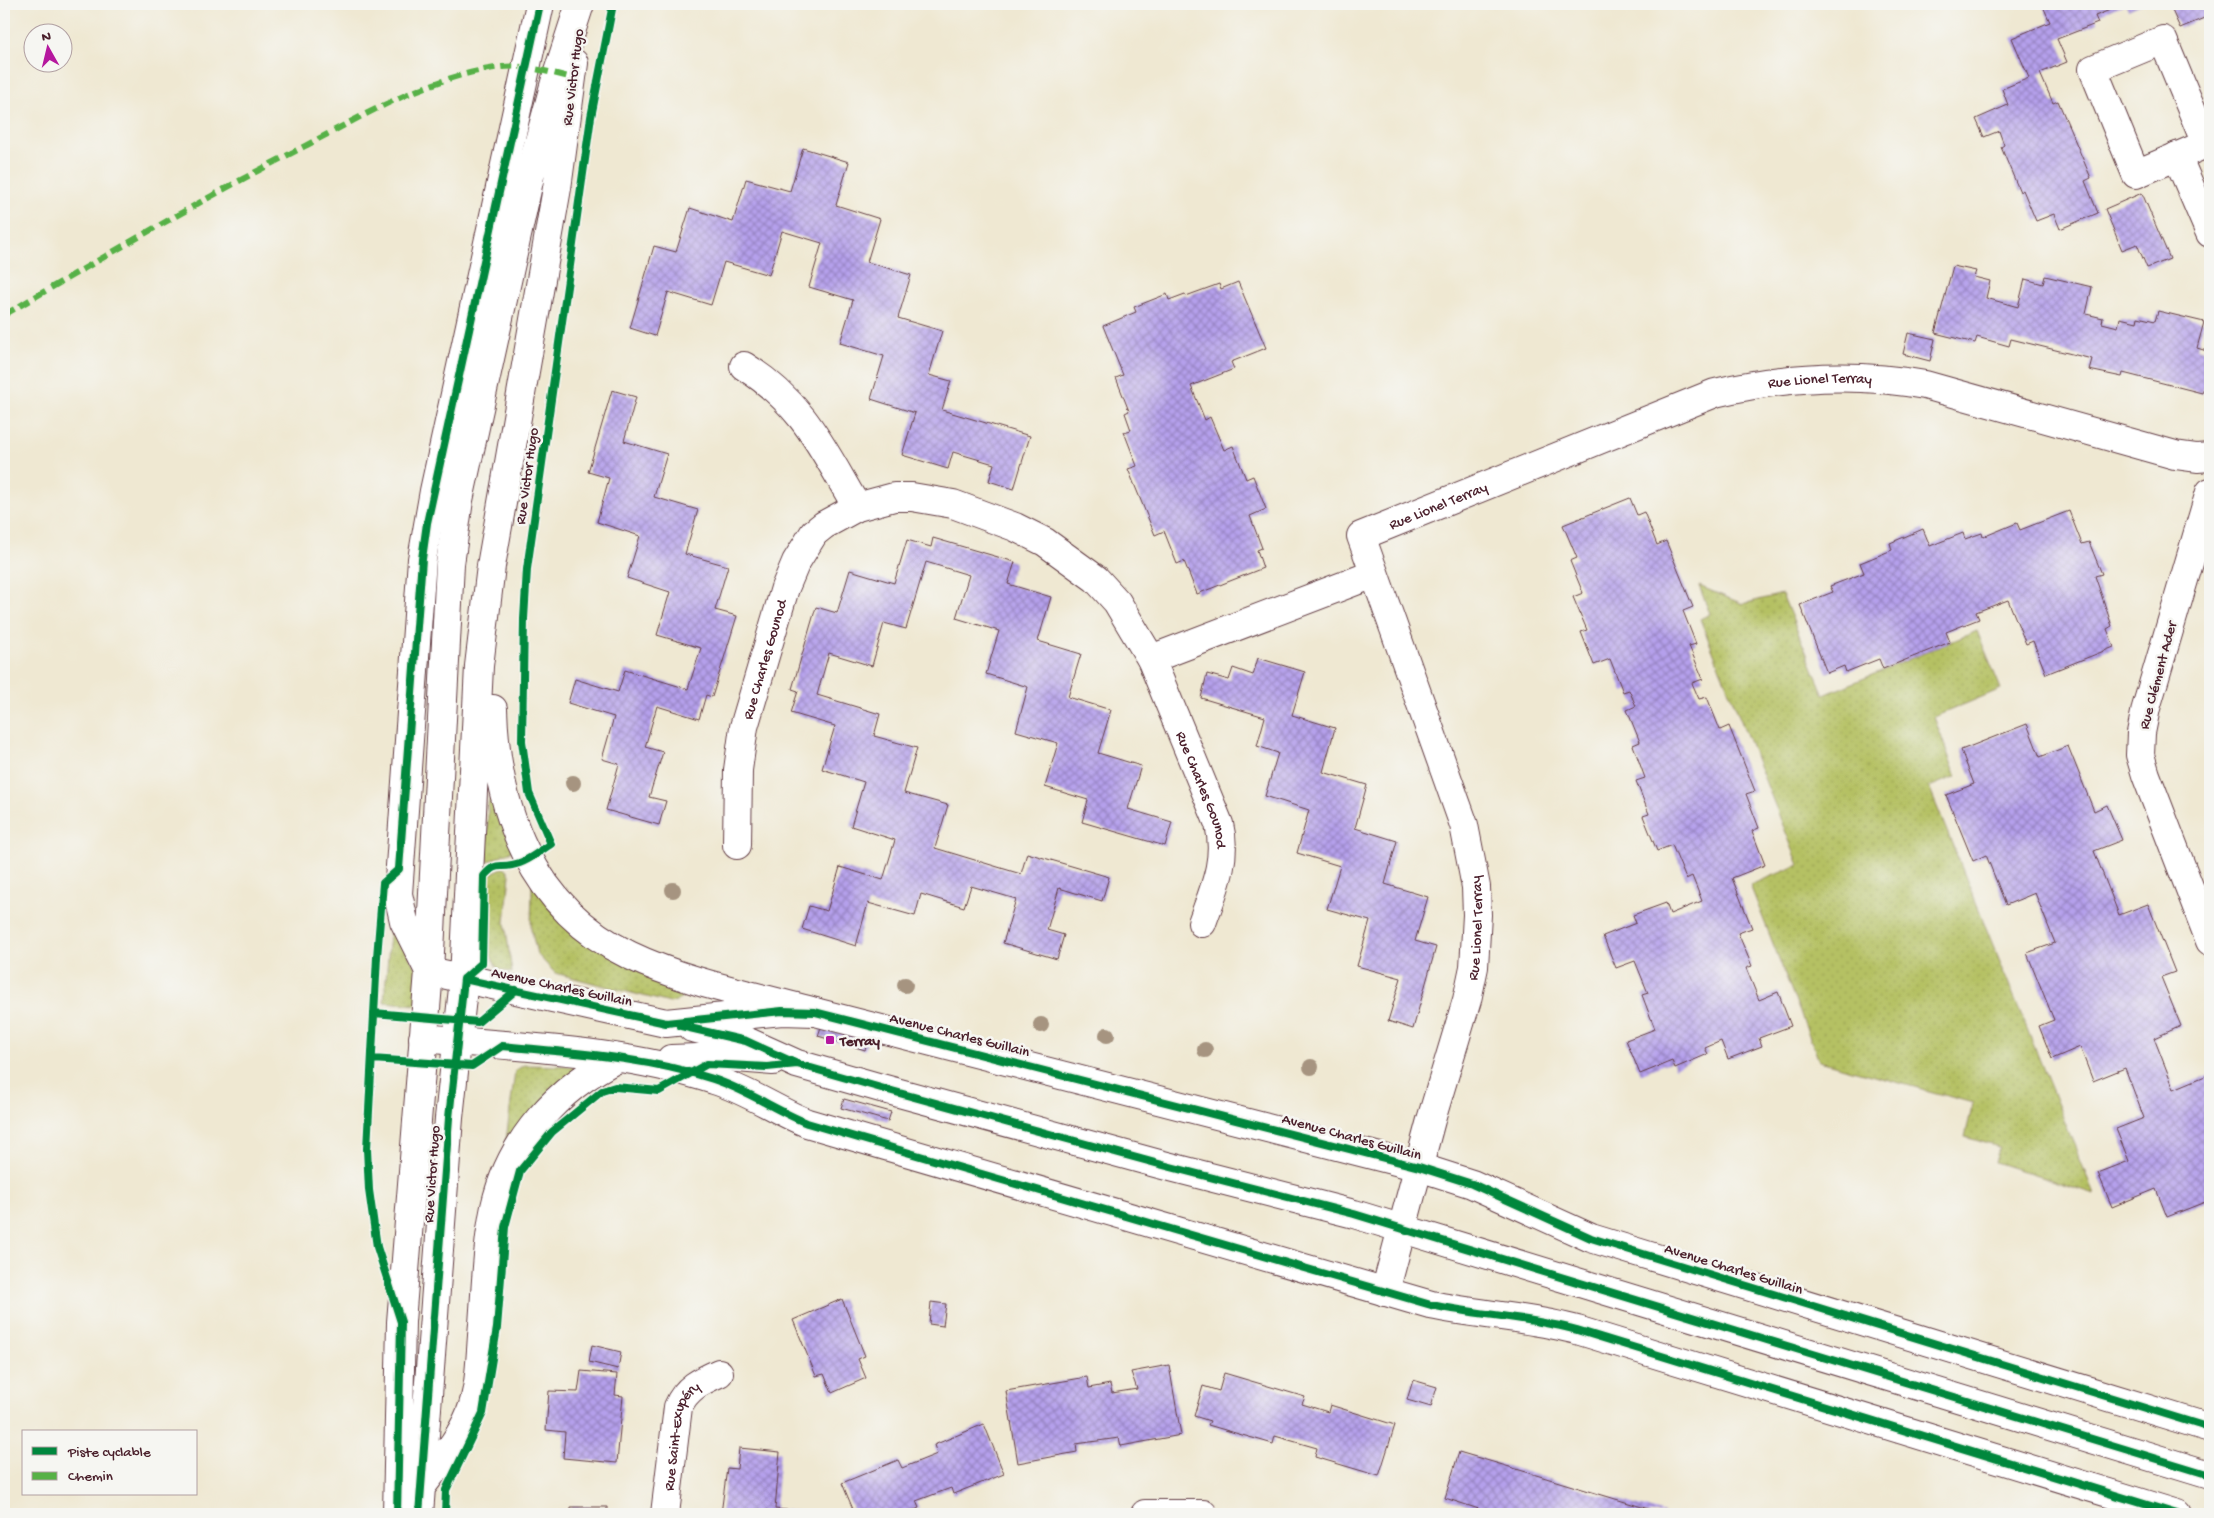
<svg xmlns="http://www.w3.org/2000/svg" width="2214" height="1518" viewBox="0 0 2214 1518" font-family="'Gochi Hand',sans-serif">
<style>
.grass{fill:url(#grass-dots);stroke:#807047}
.building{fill:url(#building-cross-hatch)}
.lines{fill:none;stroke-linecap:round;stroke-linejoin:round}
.minor-casing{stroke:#633d44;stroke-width:30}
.major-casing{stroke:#633d44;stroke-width:30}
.minor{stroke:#fff;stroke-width:28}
.major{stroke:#fff;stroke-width:28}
.quiet{stroke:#57b146;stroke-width:6;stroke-dasharray:12 6;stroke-linecap:butt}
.cycleway-casing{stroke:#f6f6f2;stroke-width:11}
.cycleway{stroke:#00873e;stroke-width:8}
.tree{fill:#a69480}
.poi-dot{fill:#b5179e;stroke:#f6f6f2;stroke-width:2}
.labels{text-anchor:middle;stroke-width:5;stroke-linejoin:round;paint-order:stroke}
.street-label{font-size:15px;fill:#4a1f2b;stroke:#f6f6f2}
.poi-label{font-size:15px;font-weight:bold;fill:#4a1f2b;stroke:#f6f6f2;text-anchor:start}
</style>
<defs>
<pattern id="grass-dots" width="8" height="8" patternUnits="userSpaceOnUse" patternTransform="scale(1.25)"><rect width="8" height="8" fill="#b5c163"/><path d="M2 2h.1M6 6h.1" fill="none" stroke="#9da556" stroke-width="1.8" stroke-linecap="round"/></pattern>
<pattern id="building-cross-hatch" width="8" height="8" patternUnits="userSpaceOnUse" patternTransform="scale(1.25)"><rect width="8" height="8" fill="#b5a0ec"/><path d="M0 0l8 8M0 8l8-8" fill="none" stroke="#9582bf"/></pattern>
</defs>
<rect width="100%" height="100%" fill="#f6f6f2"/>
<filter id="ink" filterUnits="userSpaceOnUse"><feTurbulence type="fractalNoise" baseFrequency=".02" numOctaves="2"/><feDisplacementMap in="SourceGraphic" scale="10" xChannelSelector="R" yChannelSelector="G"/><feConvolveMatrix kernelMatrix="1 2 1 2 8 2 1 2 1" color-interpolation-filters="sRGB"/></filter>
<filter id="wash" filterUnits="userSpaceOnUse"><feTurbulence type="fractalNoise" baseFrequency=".0096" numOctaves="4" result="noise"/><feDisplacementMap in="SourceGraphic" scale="20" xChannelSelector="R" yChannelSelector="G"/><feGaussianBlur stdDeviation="1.12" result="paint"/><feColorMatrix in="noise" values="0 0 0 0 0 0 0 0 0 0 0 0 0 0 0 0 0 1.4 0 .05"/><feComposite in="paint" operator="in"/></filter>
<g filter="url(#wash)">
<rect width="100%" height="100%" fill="#efe8d2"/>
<path class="grass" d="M1699 586 1743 604 1782 594 1824 695 1977 631 2001 689 1934 717 1956 776 1929 787 2094 1194 1995 1162 1999 1147 1965 1137 1973 1103 1819 1061 1750 885 1799 865 1700 619 1710 614Z
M494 792 518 848 487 862 488 804 491 795Z
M502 868 507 869 510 875 505 922 512 973 497 968 488 950V875Z
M532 886 684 988C684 998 680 1000 670 1003L555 973 537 954 531 929Z
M391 922 423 980 418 1005 384 1002Z
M524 1065 573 1066 578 1068 505 1148 515 1071Z"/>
<g id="blocks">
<path class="building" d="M2042 4H2125L2095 16 2098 23 2057 39 2067 62 2040 73 2053 103 2058 101 2091 178 2085 181 2098 213 2060 229 2054 214 2036 221 2023 190 2020 192 2001 147 2004 145 1999 131 1984 137 1976 119 2008 105 2002 89 2029 78 2012 38 2050 22Z
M2125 4H2142L2128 10Z
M2169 4H2210V20L2209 16 2180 28Z
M803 148 849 162 836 205 880 219 867 262 911 275 898 318 942 331 929 375 951 381 942 410 1030 436 1014 489 989 481 994 464 953 452 948 469 902 455 915 413 871 399 884 356 840 343 853 300 809 287 822 243 782 231 769 275 724 262 711 305 668 292 655 336 630 328 654 246 676 252 690 208 733 222 746 179 790 191Z
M2142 193 2170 259 2147 268 2137 244 2122 250 2105 209Z
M1953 266 1976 271 1974 277 1990 281 1986 298 2018 307 2025 279 2043 284 2045 276 2092 287 2086 314 2103 318 2102 323 2118 327 2120 318 2137 322 2138 317 2155 321 2158 311 2204 322 2197 348 2210 352V389L2204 387 2202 393 2123 373 2122 377 2089 370 2092 359 2011 339 2009 346 1977 337 1975 343 1935 333Z
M1238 282 1266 348 1231 362 1234 369 1191 386 1205 420 1210 417 1224 450 1233 446 1246 479 1253 476 1266 509 1250 516 1262 548 1257 550 1263 568 1197 594 1184 561 1177 564 1164 531 1155 535 1128 469 1137 466 1124 432 1131 430 1125 413 1129 411 1116 378 1123 375 1103 326 1136 312 1134 307 1167 294 1169 300 1185 294 1186 296 1219 284 1221 289Z
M1908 333 1935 339 1930 361 1903 354Z
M612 390 636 397 624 441 667 454 654 497 698 510 685 554 728 566 715 610 737 616 712 697 706 695 699 719 657 706 645 747 663 752 649 797 666 801 659 825 606 810 619 764 602 759 614 717 568 703 575 679 618 692 625 670 688 689 701 648 657 635 670 592 627 578 640 536 597 522 609 478 588 472Z
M1630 498 1637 515 1644 512 1657 545 1666 541 1693 607 1683 611 1696 644 1689 646 1703 679 1692 683 1699 699 1707 697 1720 730 1729 726 1755 791 1746 794 1759 828 1752 831 1765 865 1732 878 1752 928 1738 933 1752 966 1746 968 1759 1000 1778 992 1791 1026 1759 1038 1762 1046 1728 1059 1721 1041 1705 1048 1708 1054 1675 1068 1672 1061 1640 1074 1626 1040 1655 1029 1642 995 1648 993 1635 961 1616 968 1603 936 1636 923 1633 915 1666 903 1670 914 1702 901 1692 876 1686 879 1672 845 1657 851 1643 816 1649 814 1636 781 1645 778 1633 745 1640 742 1627 710 1636 706 1629 690 1623 692 1610 659 1594 665 1581 632 1587 630 1573 597 1583 593 1570 561 1577 558 1563 525Z
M2069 511 2082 544 2089 542 2102 574 2095 576 2112 626 2107 629 2114 647 2046 674 2033 641 2026 644 2008 600 1976 612 1979 619 1946 632 1950 642 1883 669 1879 659 1846 672 1844 666 1827 673 1800 605 1833 592 1830 586 1864 573 1860 563 1892 550 1890 543 1923 529 1930 546 1963 533 1965 539 1982 533 1983 537 2017 523 2020 530Z
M933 538 1015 562 1008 584 1051 597 1038 641 1081 654 1068 697 1111 710 1098 753 1141 766 1128 809 1172 822 1165 846 1082 822 1088 800 1045 787 1058 743 1016 731 1028 687 986 674 999 631 956 618 969 575 926 562 906 629 884 623 872 666 829 653 817 695 880 714 874 736 917 748 904 793 948 805 935 848 1021 874 1027 853 1109 877 1102 901 1059 888 1047 930 1064 935 1057 959 1003 943 1016 899 971 886 964 907 921 894 915 916 868 903 856 946 802 929 809 906 827 911 840 867 883 880 895 840 851 826 864 782 822 769 835 726 791 713 798 691 792 689 816 607 837 613 850 570 894 583 907 540 931 547Z
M1258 658 1305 672 1292 715 1335 728 1323 772 1367 785 1355 828 1397 841 1385 884 1428 897 1415 941 1436 947 1413 1029 1388 1021 1401 978 1357 966 1370 921 1327 909 1340 866 1297 853 1309 810 1265 796 1278 753 1257 746 1265 717 1201 698 1207 674 1229 680 1233 668 1253 675Z
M2027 724 2040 757 2068 746 2094 811 2107 805 2122 840 2094 851 2119 915 2148 904 2175 972 2161 977 2181 1026 2154 1038 2174 1089 2210 1074V1200L2167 1217 2156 1189 2112 1207 2098 1173 2129 1161 2116 1129 2144 1118 2125 1068 2093 1081 2080 1047 2052 1059 2039 1026 2054 1020 2027 953 2055 943 2035 893 2006 905 1986 855 1973 861 1946 795 1974 784 1961 750Z
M821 1027 868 1040 865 1050 818 1036Z
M844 1099 891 1112 888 1121 841 1108Z
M842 1299 865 1356 858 1359 866 1378 832 1393 824 1374 816 1376 793 1320Z
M931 1302 946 1304 943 1326 929 1324Z
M592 1345 621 1352 618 1369 589 1362Z
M1169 1365 1181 1435 1121 1446 1119 1438 1076 1444 1077 1452 1018 1463 1006 1391 1087 1377 1089 1388 1110 1384 1112 1393 1137 1389 1131 1372Z
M581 1371 617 1374 615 1395 623 1396 617 1463 563 1458 565 1432 546 1430 549 1391 578 1392Z
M1224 1373 1305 1397 1302 1404 1328 1412 1330 1405 1395 1425 1379 1476 1315 1457 1317 1448 1275 1436 1273 1444 1208 1425 1210 1421 1194 1416 1203 1386 1219 1391Z
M1413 1380 1437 1387 1431 1407 1407 1400Z
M984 1424 1004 1474 953 1494 951 1488 916 1501 919 1508 905 1514H855L842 1483 898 1460 902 1468 937 1454 934 1445Z
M739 1448 780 1452 775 1509 798 1511V1514H721L727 1468 737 1469Z
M1459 1452 1513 1468 1665 1514H1480L1482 1510 1445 1498Z
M571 1507H607V1514H571Z"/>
</g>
</g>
<g filter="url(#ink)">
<use href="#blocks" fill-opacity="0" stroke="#633d44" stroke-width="1"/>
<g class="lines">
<g class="minor-casing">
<g id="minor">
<path d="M540 4 434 491 422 559 398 894 404 921 429 971 666 1023 782 1011 815 1012 1419 1167 1472 1184 1591 1238 2210 1428"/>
<path d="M2163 40 2206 144 2136 174 2093 69Z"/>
<path d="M2177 156 2210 233"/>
<path d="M744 366C804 404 822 448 857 507"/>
<path d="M2210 492 2146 708 2141 733 2140 755 2146 775 2210 941"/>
<path d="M1151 659 1374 574"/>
<path id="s1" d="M737 845 738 770 744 727 785 588 796 562 814 533 824 525 857 507 894 497H912L953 504 1015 527 1045 542 1096 579 1117 602 1151 659 1219 824C1228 860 1214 889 1202 923"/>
<path d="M692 1028 746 1041 797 1064 881 1088 1159 1164 1354 1214 2210 1475"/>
<path d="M423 1038C517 1047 624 1050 714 1080 747 1090 775 1110 807 1123L1431 1305C1479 1315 1529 1317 1577 1330L2177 1514"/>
<path d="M671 1059 724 1057 773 1061"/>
<path id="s2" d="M1385 1292 1431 1120 1467 1000 1474 967 1477 915 1476 887 1464 825 1361 536 1715 393C1785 376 1854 372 1925 385L2175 455 2197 458 2210 457"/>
<path id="s3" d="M665 1514 678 1407C686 1388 701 1381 719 1373"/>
<path d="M1145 1514H1203"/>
</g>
</g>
<g class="major-casing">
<path id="major" d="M493 709C496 810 532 908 629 955 687 983 753 995 815 1012
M422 1486C439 1463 459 1441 470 1414 481 1387 480 1353 483 1324 486 1285 487 1245 495 1207 510 1140 558 1088 618 1058
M397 1514 401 1322 429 971 450 564 459 500 532 167 557 75 580 4
M419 1514 449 1118 464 979 479 666 491 566 557 188 574 63"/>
</g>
<use href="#minor" class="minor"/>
<use href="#major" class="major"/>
<path class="quiet" d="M4 315C104 257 204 198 307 145 367 113 434 75 502 67 525 64 551 73 573 78"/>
<g class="cycleway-casing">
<path id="cycleway" d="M464 979 666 1023 782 1011 815 1012 1419 1167 1472 1184 1591 1238 2210 1428
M374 1013 478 1022 516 990
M681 1026 746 1041 797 1064 881 1088 1159 1164 1354 1214 2210 1475
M372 1059 472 1066 502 1046C574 1053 645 1057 713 1079 747 1090 775 1110 807 1123L1431 1305C1479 1315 1529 1317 1577 1330L2177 1514
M397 1514 401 1322 377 1247 369 1190 367 1149 377 957 383 883 399 869 422 559 427 523 540 4
M419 1514 449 1118 464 979 482 963 484 876C496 862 498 868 512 865 526 863 540 851 551 844L529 793 522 741 524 619 527 569 591 117 613 4
M445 1514 446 1490 483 1413 497 1328 505 1227 520 1171 552 1132 602 1091 615 1087 659 1091 707 1064 767 1067 797 1064"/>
</g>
<use href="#cycleway" class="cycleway"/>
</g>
<g class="tree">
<circle cx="573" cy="783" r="8"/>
<circle cx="673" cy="890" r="8"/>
<circle cx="905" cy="985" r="8"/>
<circle cx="1041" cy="1025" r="8"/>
<circle cx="1107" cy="1035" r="8"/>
<circle cx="1205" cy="1050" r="8"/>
<circle cx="1311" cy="1067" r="8"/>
</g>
</g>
<rect class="poi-dot" x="825" y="1035" width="10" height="10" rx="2.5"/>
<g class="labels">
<g class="street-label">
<text transform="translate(572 77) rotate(-83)" y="5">Rue Victor Hugo</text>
<text dy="5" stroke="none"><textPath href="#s2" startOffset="1275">Rue Lionel Terray</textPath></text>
<text transform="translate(526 476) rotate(-82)" y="5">Rue Victor Hugo</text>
<text dy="5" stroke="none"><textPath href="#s2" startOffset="870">Rue Lionel Terray</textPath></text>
<text dy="5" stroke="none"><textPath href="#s1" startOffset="189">Rue Charles Gounod</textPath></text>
<text transform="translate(2157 675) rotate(-75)" y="5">Rue Clément Ader</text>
<text dy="5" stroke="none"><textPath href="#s1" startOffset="875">Rue Charles Gounod</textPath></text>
<text dy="5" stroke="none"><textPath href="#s2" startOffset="376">Rue Lionel Terray</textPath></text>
<text transform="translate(562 986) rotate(12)" y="5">Avenue Charles Guillain</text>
<text transform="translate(960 1034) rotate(14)" y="5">Avenue Charles Guillain</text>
<text transform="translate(1352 1136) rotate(15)" y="5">Avenue Charles Guillain</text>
<text transform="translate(431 1174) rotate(-86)" y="5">Rue Victor Hugo</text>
<text transform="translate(1734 1268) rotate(17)" y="5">Avenue Charles Guillain</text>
<text dy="5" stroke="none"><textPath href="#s3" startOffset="81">Rue Saint-Exupéry</textPath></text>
</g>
<g class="poi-label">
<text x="840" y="1045">Terray</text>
</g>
</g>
<rect width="2214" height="1518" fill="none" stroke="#f6f6f2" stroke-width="20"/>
<rect x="22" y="1430" width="175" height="65" fill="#f6f6f2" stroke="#b1a0a2"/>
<rect x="32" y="1447" width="25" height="8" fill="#00873e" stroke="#b1a0a2"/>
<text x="68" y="1456" font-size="15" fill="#4a1f2b">Piste cyclable</text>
<rect x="32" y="1472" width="25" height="8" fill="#57b146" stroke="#b1a0a2"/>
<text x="68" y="1480" font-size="15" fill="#4a1f2b">Chemin</text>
<g transform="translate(48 48) rotate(352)"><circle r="24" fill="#f6f6f2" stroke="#b1a0a2"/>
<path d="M0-4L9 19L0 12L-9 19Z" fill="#b5179e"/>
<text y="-8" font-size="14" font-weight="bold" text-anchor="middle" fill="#4a1f2b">N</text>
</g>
</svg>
